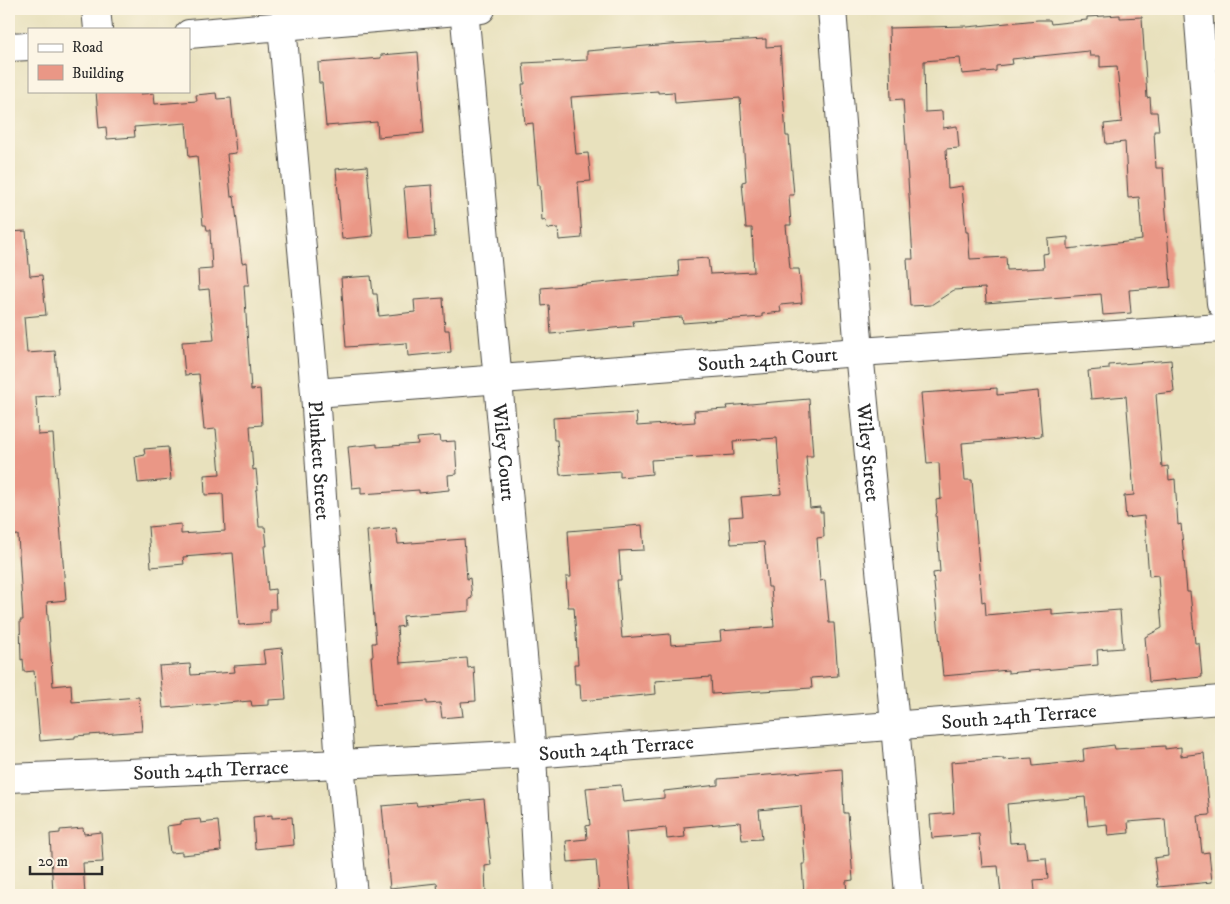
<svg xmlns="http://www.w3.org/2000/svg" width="1230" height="904" viewBox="0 0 1230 904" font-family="'IM FELL DW Pica',serif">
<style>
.building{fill:#ea9786;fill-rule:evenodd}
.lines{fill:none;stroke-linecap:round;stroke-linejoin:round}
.minor-casing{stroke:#474641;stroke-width:30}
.minor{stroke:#fff;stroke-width:28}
.labels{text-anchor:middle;stroke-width:4.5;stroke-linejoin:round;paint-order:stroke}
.street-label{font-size:20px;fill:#2b2b2b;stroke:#fcf5e5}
</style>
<rect width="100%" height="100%" fill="#fcf5e5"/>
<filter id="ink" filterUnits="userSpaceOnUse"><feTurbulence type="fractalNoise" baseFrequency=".02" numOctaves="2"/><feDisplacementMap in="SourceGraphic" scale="10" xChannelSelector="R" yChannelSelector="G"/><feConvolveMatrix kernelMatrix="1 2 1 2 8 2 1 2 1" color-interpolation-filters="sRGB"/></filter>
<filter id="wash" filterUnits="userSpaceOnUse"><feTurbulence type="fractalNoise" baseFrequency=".0096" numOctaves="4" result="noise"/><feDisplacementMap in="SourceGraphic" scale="20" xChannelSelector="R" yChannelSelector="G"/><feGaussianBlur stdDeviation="1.12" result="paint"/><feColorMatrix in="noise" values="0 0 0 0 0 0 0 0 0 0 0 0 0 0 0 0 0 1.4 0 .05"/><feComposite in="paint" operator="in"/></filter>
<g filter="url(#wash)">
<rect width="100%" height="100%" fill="#e8e1bd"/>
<g id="blocks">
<path class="building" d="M1120 15V18L1142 17 1147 98 1150 97 1151 112H1157L1159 131H1154L1156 168H1163L1171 287 1129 290 1131 313 1103 315 1101 294 986 303 985 288 954 290 931 305 910 306 907 259H913L903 99 891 100 889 28 966 26 967 27 1038 20H1050L1051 24 1087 20V17ZM1089 51 1090 56H1100V67L1117 66 1122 122 1104 124 1106 144 1125 142 1128 198 1139 197 1142 240 1068 249V237L1048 239 1049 253 1043 254 1044 268 1007 270 1006 257 970 259 968 232H966L962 186 948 188 946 149 959 148 957 126 943 128 942 111 925 112 924 61 960 58 962 74 996 71V66L1013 64 1012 59Z
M766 39V47L780 46 786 136H789L794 195H789L791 225H786L790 269H799L802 303 780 305 781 312 762 314V317L683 323 682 317 633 321 634 326 551 334 549 305 542 306 541 288 679 276 678 260 708 258 710 274 754 272 752 228H746L742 182 746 181 740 98 675 103 674 92 658 93V91L571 97 576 154 588 153 591 181 578 182 582 238 559 240 558 228 547 229 546 220 542 221 540 185H538L533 123 525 124 522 84H525L523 63 587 60V51L670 44Z
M418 52 424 133 378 137 377 122 326 126 322 83H319L318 63 381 58V55Z
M96 91H140V94L154 93 155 104 197 101 196 95 216 93 217 99 231 98 236 153 227 154 231 197 234 196 242 263 247 262 249 285H244L251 390 260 389 262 425 250 426 253 470 256 469 258 490H256L259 527H265L267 546H264L268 590 275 589 276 609H270V623L239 625 233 553 183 557 184 564 151 567 148 527 181 524V534L225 531 223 494 205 495 204 475 220 474 216 429 204 430 199 374 185 375 182 342 214 340 209 289 199 290 198 270 212 269 210 230H207L206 225H203L197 156 189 157 186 123 134 127 135 137 107 139 106 127 99 128Z
M367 166 373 236 342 239 336 169Z
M432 185 435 237 408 239 404 187Z
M26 231 30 276 42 275 46 315 24 317 27 353 55 351 59 395 36 397 38 435 53 434 66 600 47 602 53 686 71 684 72 702 139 697 142 731 75 736V738L40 741 34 671 24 672 23 659 21 660 20 620H23L18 535 9 536V232Z
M371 276 373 294H377L379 316 415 312 414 300 443 298 445 330H449L451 352 408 356 407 343 346 347 341 278Z
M1171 360 1174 392 1156 394 1162 467 1168 466 1169 480 1175 479 1178 525 1181 524 1187 592H1190L1195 643H1199L1202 677 1149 682 1145 637 1162 628 1158 575 1149 576 1144 516 1126 518 1124 496 1134 495 1126 396 1091 399 1088 371 1109 369V365Z
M997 388V395L1038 391 1042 436 962 443 965 480H972L982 602 985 601 986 615 1052 609V615L1120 610 1123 648 1097 650 1098 665 1008 673V670L943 676 933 573 940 572 936 514 937 513 936 500 941 499 939 463 927 464 921 393Z
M809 399 813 456H806L810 508 820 507V512H823L824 537 817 538 820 581 825 580 829 623H834L838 676 811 678 812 688 712 694 711 677 655 681 656 694 581 701 580 684H575L574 664H578L574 607H568L566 577H571L568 531 642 525 644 550 619 551 621 580H617L622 638 670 634 671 645 721 641 720 631 774 627 771 587H768L764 542 731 544 729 517 743 516 741 497 781 494 777 438 733 441 734 455 651 460 652 474 620 477V471L560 475 557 440H554L553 418 636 413 637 426 695 422 694 411 727 409 726 406Z
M440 436 441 442 455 441 457 474 448 475 449 490 419 493V490L361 494V487L352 488 348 447 377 444V447L418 444 417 438Z
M168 447 171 480 138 483 135 457 145 455 144 449Z
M396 528 398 544 464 539 467 579 470 578 472 598 469 599V611L403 616 404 626 397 627 400 663 467 658 468 668 474 667 476 701 461 702 463 716 442 718 440 703 427 704V701L375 705 371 656H373L372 643H376L367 531Z
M282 648 286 699 269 700V705L252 706 251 701 163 708 159 666 190 664 191 675 235 672 234 666 265 664 263 650Z
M1114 745 1115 749 1165 746V749L1181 747V756L1204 753 1210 815 1198 816 1202 853 1209 852 1212 882 1158 887 1154 858 1168 856 1165 819 1128 822 1129 833 1108 835 1107 824 1088 826 1085 797 1007 804 1010 843 1025 842 1027 859 1046 858 1048 879 1034 880 1035 892 1001 895 998 866 982 867 979 834 932 838 930 815 954 813 951 762 1003 758V760L1032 758 1033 766 1084 761 1083 749Z
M842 769 844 813H848L853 880 846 881 847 895H804L802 864H805L801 806 759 810 762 839 742 840 740 822 684 827 685 837 667 839 666 828 626 832 631 895H599L596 860 568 862 566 841 587 839 586 826 590 825 586 788 621 785 623 802 664 798V791L718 785V779Z
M484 799 491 865 485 866 486 895H438L437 883 390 888 382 806 416 803 417 806Z
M272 815V818L292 817 294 845 255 849 253 817Z
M200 819 201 823 218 821 221 851 182 855V852L170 853 167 826 181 824V821Z
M83 828 84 834 101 832 103 862 83 863 85 895H53L50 834 60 833V830Z"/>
</g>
</g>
<g filter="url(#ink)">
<use href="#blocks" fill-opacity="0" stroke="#474641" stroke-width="1"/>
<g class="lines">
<g class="minor-casing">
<g id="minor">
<path d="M96 9 98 29"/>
<path id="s1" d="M464 9 532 754 539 895"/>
<path id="s2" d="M832 9 859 352 895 724 909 895"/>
<path d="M1198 9 1221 303"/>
<path id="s3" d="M282 26 315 393 340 764 353 895"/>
<path d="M189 34 481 9"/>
<path d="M9 47 29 46"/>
<path id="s4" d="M315 393 859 352 1221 328"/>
<path id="s5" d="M9 778 340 764 532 754 1221 700"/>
</g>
</g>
<use href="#minor" class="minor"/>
</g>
</g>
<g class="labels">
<g class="street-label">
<text dy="7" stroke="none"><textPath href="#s4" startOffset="454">South 24th Court</textPath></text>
<text dy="7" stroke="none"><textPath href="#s1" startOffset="445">Wiley Court</textPath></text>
<text dy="7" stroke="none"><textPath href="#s2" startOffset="445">Wiley Street</textPath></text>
<text dy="7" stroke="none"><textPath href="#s3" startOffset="436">Plunkett Street</textPath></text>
<text dy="7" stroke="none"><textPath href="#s5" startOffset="1012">South 24th Terrace</textPath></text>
<text dy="7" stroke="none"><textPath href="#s5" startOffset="608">South 24th Terrace</textPath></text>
<text dy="7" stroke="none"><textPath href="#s5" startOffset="202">South 24th Terrace</textPath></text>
</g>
</g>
<rect width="1230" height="904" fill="none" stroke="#fcf5e5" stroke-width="30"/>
<rect x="28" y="28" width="162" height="65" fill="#fcf5e5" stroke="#a8a49b"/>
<rect x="38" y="44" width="25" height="8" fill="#ffffff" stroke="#a8a49b"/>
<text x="72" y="52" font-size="15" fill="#2b2b2b">Road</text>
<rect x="38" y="65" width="25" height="15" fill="#ea9786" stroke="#a8a49b"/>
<text x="72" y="78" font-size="15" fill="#2b2b2b">Building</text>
<path d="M30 866v8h72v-8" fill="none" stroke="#2b2b2b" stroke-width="2.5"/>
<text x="38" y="866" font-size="15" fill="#2b2b2b" stroke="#fcf5e5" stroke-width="4" paint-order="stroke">20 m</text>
</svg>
